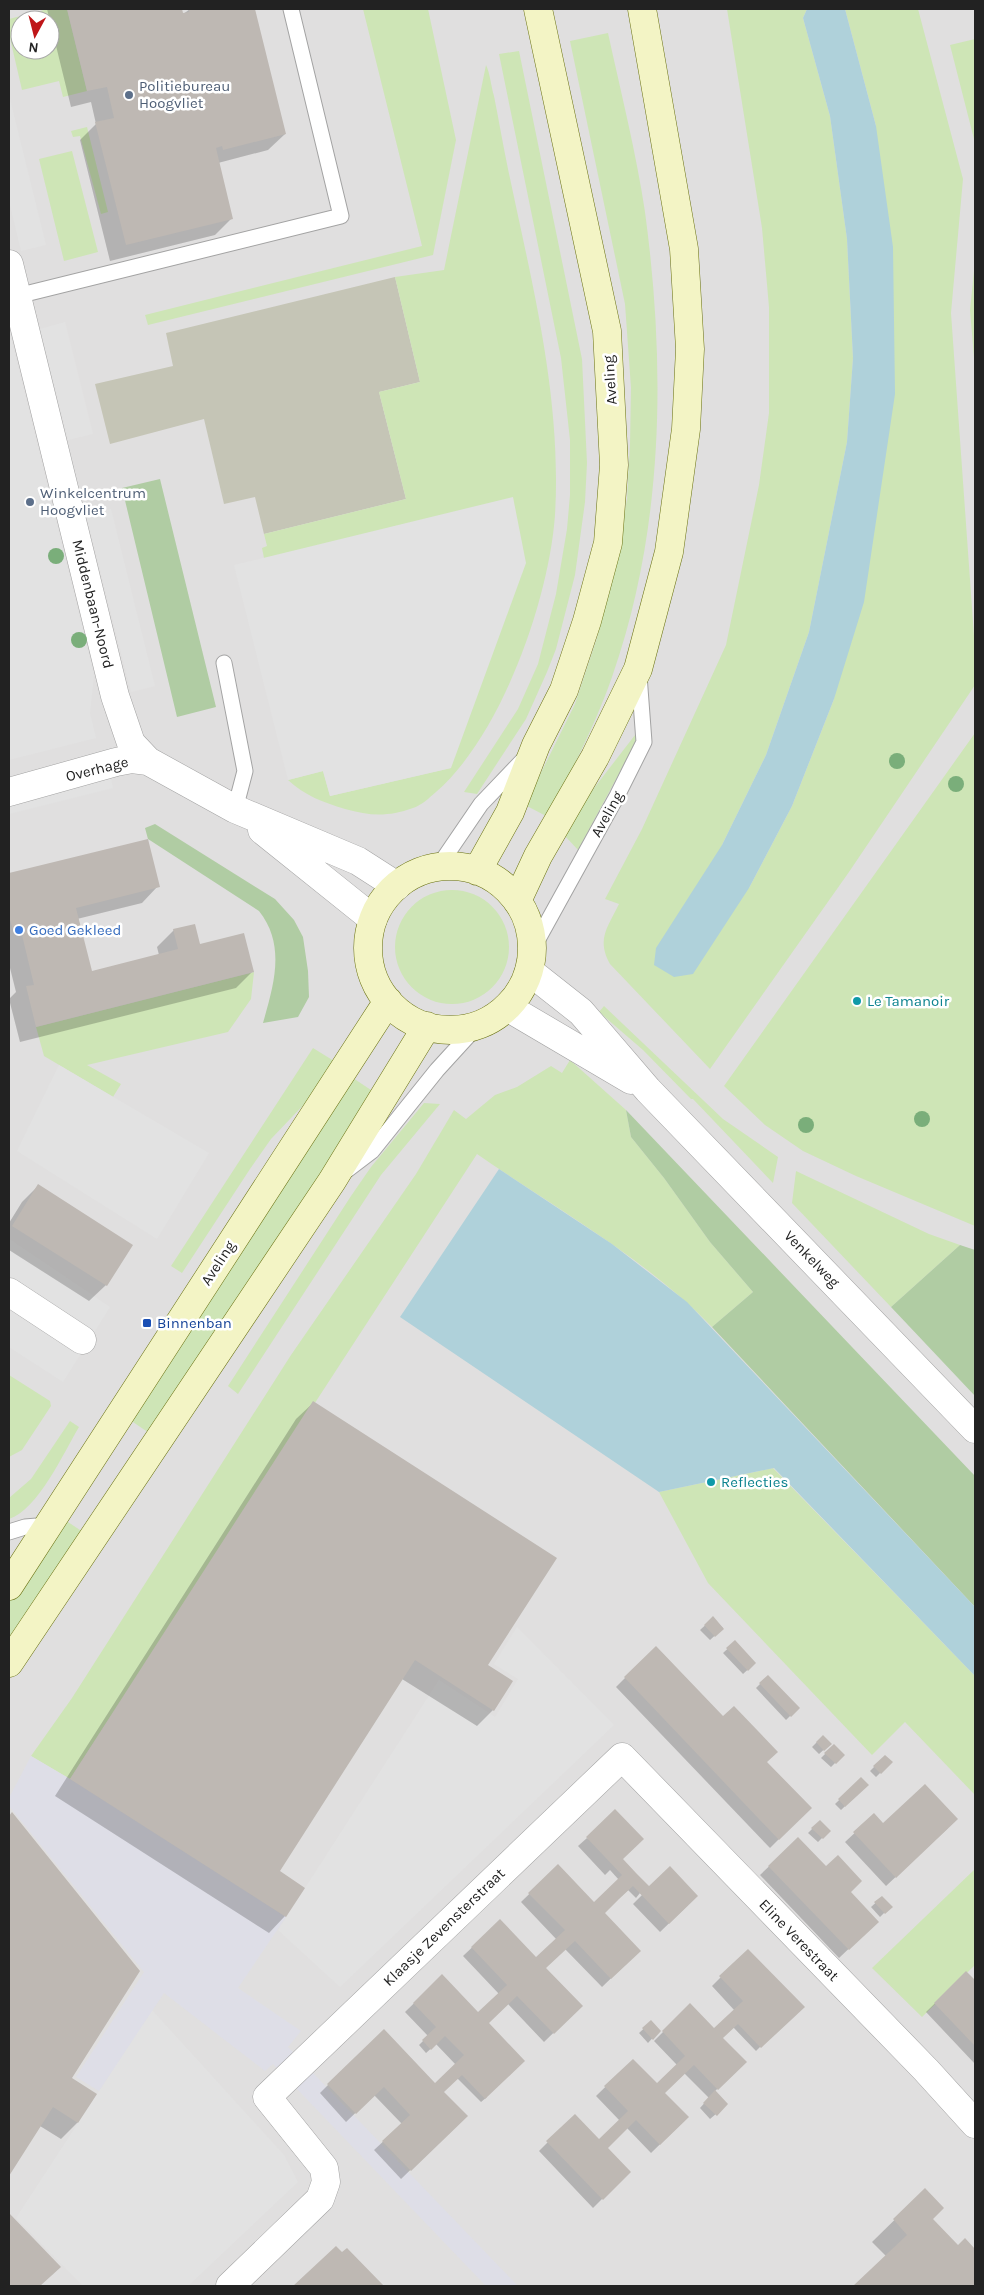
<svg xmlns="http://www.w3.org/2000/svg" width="984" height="2295" viewBox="0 0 984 2295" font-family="Karla,sans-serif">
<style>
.residential{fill:#e0dfdf;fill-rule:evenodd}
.construction{fill:#c5c5b6}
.grass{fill:#cee5b6;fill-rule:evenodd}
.forest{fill:#b0cca3}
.parking{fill:#e2e2e2}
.plaza{fill:#dedee7}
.water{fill:#afd1da}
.shadow{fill:#0003}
.building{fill:#beb8b3}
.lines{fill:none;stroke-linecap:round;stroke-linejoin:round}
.lane-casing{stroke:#a3a3a3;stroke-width:17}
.street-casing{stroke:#a3a3a3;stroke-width:29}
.secondary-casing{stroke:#697111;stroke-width:29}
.lane{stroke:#fff;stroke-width:15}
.street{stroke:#fff;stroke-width:28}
.secondary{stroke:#f3f4c5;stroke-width:28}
.tree{fill:#7aae7a}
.service-dot{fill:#5c6f8a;stroke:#fff;stroke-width:2}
.shop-dot{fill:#3f7fe0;stroke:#fff;stroke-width:2}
.culture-dot{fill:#0f9aa8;stroke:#fff;stroke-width:2}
.transit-dot{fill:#1a4fb4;stroke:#fff;stroke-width:2}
.labels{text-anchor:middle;stroke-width:5;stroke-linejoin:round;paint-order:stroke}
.service-label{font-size:15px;fill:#4e5e75;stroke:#fff;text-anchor:start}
.street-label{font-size:15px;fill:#222;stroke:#fff}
.shop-label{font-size:15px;fill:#366cbe;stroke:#fff;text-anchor:start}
.culture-label{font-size:15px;fill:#0d838f;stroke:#fff;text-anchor:start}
.transit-label{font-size:15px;fill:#164399;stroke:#fff;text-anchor:start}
</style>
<rect width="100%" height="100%" fill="#f1efea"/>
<path class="residential" d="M9 9H975V2286H9ZM20 20H50V50H20Z"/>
<path class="construction" d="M395 277 420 382 379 392 406 499 264 534 255 497 224 504 204 419 110 444 95 384 173 366 166 333Z"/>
<path class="grass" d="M48 9H67L87 91 63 97 59 81 22 90 9 34V19ZM20 20H50V50H20Z
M363 9H428L456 140 433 255 148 325 145 315 422 246Z
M727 9H807L803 18 830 116 847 239 853 358 847 442 809 632 766 755 722 845 749 888 792 806 834 699 876 126 845 9H918L963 179 951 313 975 650V685L849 872 710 1069 610 964C596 939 608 927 619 904L605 899 642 829 726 645 759 485 769 413V307L762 228Z
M608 33C621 93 636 152 645 212 666 367 664 529 612 677 595 726 571 771 548 817L525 805 575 704 597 638 615 564 627 499 630 444 631 388 625 304 570 41Z
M975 39V143L950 45Z
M519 51 582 359 587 463 585 502 575 575 556 649 547 672 526 719 477 794 464 792 518 709 538 664 556 594 567 529 570 495V440L561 358 499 54Z
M486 65C490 73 491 86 494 96 499 121 503 145 508 169 532 284 562 397 555 515 549 600 501 736 436 792 429 798 422 805 413 808 388 817 370 816 345 809 323 802 305 796 288 780L323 771 330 796 451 768 264 558 262 548 267 546 264 534 406 499 379 392 420 382 395 277 444 270Z
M87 127 108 212 101 214 80 136 73 137 71 131Z
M72 151 98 252 64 261 39 159Z
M975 261V370L970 310Z
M975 733V1226L856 1176 803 1151 765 1125 724 1086Z
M635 735 637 740 578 850 565 836 591 792Z
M395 947a57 57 0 1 1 114 0a57 57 0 1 1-114 0Z
M254 972 251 999 228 1032 87 1065 121 1084 113 1097 44 1056 36 1027Z
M604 1006 723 1119 778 1157 773 1183 693 1099H691L643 1050 599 1012Z
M313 1048 334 1061 312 1096 271 1139 250 1169 182 1273 171 1266Z
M570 1060 626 1110 631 1137 664 1178 710 1242 753 1292 712 1327C644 1257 556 1209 477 1154L70 1779 31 1756 72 1698 291 1355 416 1174 454 1110 466 1119 495 1095 517 1087 551 1066 562 1073Z
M353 1078 374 1092 152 1435 130 1420Z
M424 1103 440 1104 381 1175 238 1394 228 1386 351 1196 371 1167Z
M796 1171 929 1234 960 1245 891 1307 792 1203Z
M9 1375 50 1401 51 1406 22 1450 9 1457Z
M70 1421 79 1427C64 1452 38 1510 9 1519V1498L31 1479Z
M773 1468 975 1676V1795L905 1722 872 1755 708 1583 659 1492Z
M65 1520 86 1534 9 1649V1602Z
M975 1869V1965L922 2017 872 1968Z"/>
<path class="forest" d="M160 479 216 707 177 717 122 488Z
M155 824 275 899 294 920 303 937 308 971 309 997 298 1017 263 1023C274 984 286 945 259 911L148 839 145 828Z
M626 1110 975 1476V1607L712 1327 753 1292 710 1242 664 1178 631 1137Z
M960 1245 975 1250V1396L891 1307Z"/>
<path class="parking" d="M9 95 46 245 21 251 9 201Z
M65 322 93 434 68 440 40 329Z
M9 329 94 675 90 713 96 738 9 760Z
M513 497 526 563 451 768 330 796 323 771 288 780 234 565Z
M111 509 155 686 131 692 86 515Z
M111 778 113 788 9 814V804Z
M59 1065 209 1153 157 1239 17 1151Z
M9 1239 110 1307 63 1382 9 1347Z
M517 1627 614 1725 340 1987 278 1930 439 1680 495 1717 518 1679 494 1664Z
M152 2010 284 2155 298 2182 188 2286H83L16 2218Z"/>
<path class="plaza" d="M31 1756 70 1779 286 1917 238 1988 301 2031 288 2047 518 2286H486L273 2064 265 2071 164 1993 99 2091 76 2077 144 1972 9 1806V1798Z"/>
<path class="water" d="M807 9H845L876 126 893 247 895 394 864 602 834 699 792 806 749 888 693 974 674 977 654 965 656 948 722 845 766 755 809 632 847 442 853 358 847 239 830 116 803 18Z
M499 1169 612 1244 687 1302 975 1607V1676L774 1468 659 1492 400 1317Z"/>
<path class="shadow" d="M47 9H180L182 15 190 9H254L285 134 268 150 218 163 232 218 215 235 110 261 80 140 96 124 91 102 71 107Z
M147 841 158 886 142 903 77 919 91 972 159 955 157 947 174 930 252 972 236 988 20 1042 9 999 16 992 9 964V875Z
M38 1186 131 1245 106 1285 89 1301 9 1250V1223L22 1202Z
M313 1403 486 1665 493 1710 477 1726 402 1679 278 1872 303 1888 285 1916 269 1933 55 1796 296 1419Z
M713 1618 723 1628 710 1640 700 1630Z
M735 1642 755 1663 743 1674 723 1653Z
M656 1647 810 1808 770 1848 616 1687Z
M768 1676 798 1708 786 1720 756 1688Z
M823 1736 830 1744 819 1754 812 1747Z
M834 1745 843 1755 831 1767 821 1758Z
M885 1756 891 1762 876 1777 870 1771Z
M861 1779 867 1785 841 1810 835 1804Z
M12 1814 70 2078 95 2094 77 2123 61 2139 40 2126 9 2174V1817Z
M874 1815 883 1825 948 1828 886 1886 845 1842Z
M819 1822 829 1831 818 1842 808 1833Z
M587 1838 622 1859 647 1886 688 1905 660 1932 633 1904 642 1895 640 1893 636 1898 628 1890 603 1913 630 1960 602 1987 565 1949 545 1968 581 2006 544 2042 508 2004 487 2023V2097L481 2102 457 2078 442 2092 466 2116 401 2179 374 2150 402 2124 374 2095 346 2122 320 2093 328 2085 435 2084 456 2065 436 2044 426 2053 419 2045 428 2036 405 2012 442 1976 478 2014 499 1994 463 1956 500 1921 536 1959 557 1940 521 1902 558 1866 594 1904 619 1880 610 1870 605 1875 578 1846Z
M798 1839 877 1922 839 1958 760 1875Z
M882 1897 891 1906 880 1917 871 1907Z
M748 1950 765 2042 756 2051 733 2027 722 2038 745 2062 714 2092 723 2108 710 2119 700 2108 709 2098 684 2073 664 2093 688 2117 651 2153 627 2128 606 2148 629 2172 593 2208 539 2151 575 2115 599 2141 620 2121 596 2096 633 2060 657 2085 677 2065 654 2041 690 2005 714 2030 735 2011 712 1986Z
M966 1973 975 1982V2064L926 2012Z
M651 2022 659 2031 648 2043 639 2033Z
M925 2190 931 2219 958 2247 965 2240 975 2251V2286H855L886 2256 872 2242Z
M9 2214 59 2267 39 2286H9Z
M336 2247 342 2254 347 2249 382 2286H295Z"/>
<path class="building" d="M67 9H182L183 13 189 12V9H255L286 134 223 150 222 146 216 148 233 219 126 245 95 122 114 118 107 87 87 91Z
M148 839 160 887 76 908 92 971 178 949 173 929 195 924 200 944 244 933 254 972 36 1027 26 986 34 985 22 935 14 933 9 917V873Z
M38 1184 133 1245 107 1286 12 1226Z
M313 1401 557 1558 488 1665 513 1681 494 1711 415 1660 280 1871 305 1888 286 1917 70 1779Z
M713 1616 724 1629 715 1637 704 1625Z
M735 1640 756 1663 748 1671 726 1648Z
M656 1646 723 1716 734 1706 778 1752 767 1762 812 1808 779 1840 624 1677Z
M768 1675 800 1708 791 1717 759 1683Z
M823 1735 832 1744 824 1751 816 1742Z
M834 1744 845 1755 836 1764 824 1753Z
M885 1755 893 1762 881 1774 873 1766Z
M861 1777 869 1785 845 1807 838 1799Z
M925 1784 958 1819 896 1878 853 1832 874 1813 883 1823Z
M615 1809 644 1839 623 1859 636 1873 649 1886 670 1866 698 1896 669 1924 633 1886 619 1899 605 1913 641 1951 611 1979 575 1941 546 1968 583 2006 554 2034 517 1996 489 2023 525 2061 485 2099 462 2075 444 2092 468 2116 411 2171 382 2141 410 2115 384 2087 356 2114 327 2084 384 2029 435 2083 464 2055 445 2036 431 2050 422 2040 436 2027 413 2003 442 1974 478 2012 507 1985 471 1947 500 1919 536 1957 565 1930 528 1893 558 1864 594 1902 622 1875 586 1837Z
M12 1812 140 1971 72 2078 97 2094 78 2123 53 2107 9 2176V1816Z
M820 1820 831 1831 823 1839 811 1828Z
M798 1837 826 1866 838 1855 862 1881 851 1892 879 1922 849 1950 768 1866Z
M882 1896 893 1907 885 1914 874 1902Z
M748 1949 805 2007 761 2048 738 2024 723 2038 747 2062 718 2090 694 2065 665 2093 689 2117 660 2145 636 2120 608 2148 631 2172 603 2200 546 2141 575 2114 599 2139 628 2111 604 2086 633 2059 657 2083 685 2056 662 2031 690 2003 714 2028 743 2001 719 1976Z
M966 1971 975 1980V2046L934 2003Z
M651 2020 661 2031 653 2040 642 2028Z
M715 2090 728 2104 717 2116 703 2103Z
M925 2188 944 2208 933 2219 958 2245 965 2238 975 2249V2286H853L907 2235 893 2219Z
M9 2213 61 2267 40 2286H9Z
M336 2246 342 2252 347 2248 384 2286H293Z"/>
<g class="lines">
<g class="lane-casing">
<path id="lane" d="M17 296 341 216 291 9
M224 663 245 771 235 809
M438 867 481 804 523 760
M532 950 617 796 644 742 639 675
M347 1170 372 1151 437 1070 479 1024
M9 1532 25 1527 49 1525"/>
</g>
<g class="street-casing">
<path id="street" d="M9 264 115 696 131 743 148 761
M9 792 116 762 132 759 148 761 235 809 358 861 397 886
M262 830 373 919
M529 971 581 1012 648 1090 975 1429
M507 1007 631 1080
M9 1292 82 1340
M230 2286 320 2199 326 2182 324 2168 267 2097 622 1757 926 2070 975 2124"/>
</g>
<g class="secondary-casing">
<path id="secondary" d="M368 948a82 82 0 1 1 164 0a82 82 0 1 1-164 0Z
M477 871 510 812 536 745 564 690 587 621 608 543 614 465 607 331 538 9
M517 901 538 856 595 757 638 669 669 552 686 429 690 349 684 249 642 9
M9 1586 388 1001
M9 1663 332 1181 427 1026"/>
</g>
<use href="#lane" class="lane"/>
<use href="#street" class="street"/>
<use href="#secondary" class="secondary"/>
</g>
<g class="tree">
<circle cx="56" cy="556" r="8"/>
<circle cx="79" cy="640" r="8"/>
<circle cx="897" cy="761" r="8"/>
<circle cx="956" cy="784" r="8"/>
<circle cx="922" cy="1119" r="8"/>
<circle cx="806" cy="1125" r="8"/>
</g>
<g class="service-dot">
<circle cx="129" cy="95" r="5"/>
<circle cx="30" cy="502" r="5"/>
</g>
<circle class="shop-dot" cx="19" cy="930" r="5"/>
<g class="culture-dot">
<circle cx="857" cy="1001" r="5"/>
<circle cx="711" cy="1482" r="5"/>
</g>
<rect class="transit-dot" x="142" y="1318" width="10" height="10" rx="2.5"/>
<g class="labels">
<g class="service-label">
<text x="139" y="91">Politiebureau<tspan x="139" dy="17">Hoogvliet</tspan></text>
<text x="40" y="498">Winkelcentrum<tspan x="40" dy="17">Hoogvliet</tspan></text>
</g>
<g class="street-label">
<text transform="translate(610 380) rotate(-94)" y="5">Aveling</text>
<text transform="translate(93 604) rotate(76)" y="5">Middenbaan-Noord</text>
<text transform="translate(97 769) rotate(-14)" y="5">Overhage</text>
<text transform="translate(607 814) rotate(-61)" y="5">Aveling</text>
<text transform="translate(812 1259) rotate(46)" y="5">Venkelweg</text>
<text transform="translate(218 1263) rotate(-57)" y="5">Aveling</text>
<text transform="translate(444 1927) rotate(-44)" y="5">Klaasje Zevensterstraat</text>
<text transform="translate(799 1940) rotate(46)" y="5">Eline Verestraat</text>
</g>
<g class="shop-label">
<text x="29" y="935">Goed Gekleed</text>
</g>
<g class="culture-label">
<text x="867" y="1006">Le Tamanoir</text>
<text x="721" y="1487">Reflecties</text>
</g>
<g class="transit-label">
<text x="157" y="1328">Binnenban</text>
</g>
</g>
<rect width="984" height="2295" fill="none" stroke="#222222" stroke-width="20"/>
<g transform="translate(35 35) rotate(187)"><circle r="24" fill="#ffffff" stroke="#a7a7a7"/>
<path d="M0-4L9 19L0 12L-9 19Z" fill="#bf1518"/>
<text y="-8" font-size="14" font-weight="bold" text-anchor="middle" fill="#222222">N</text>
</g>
</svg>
